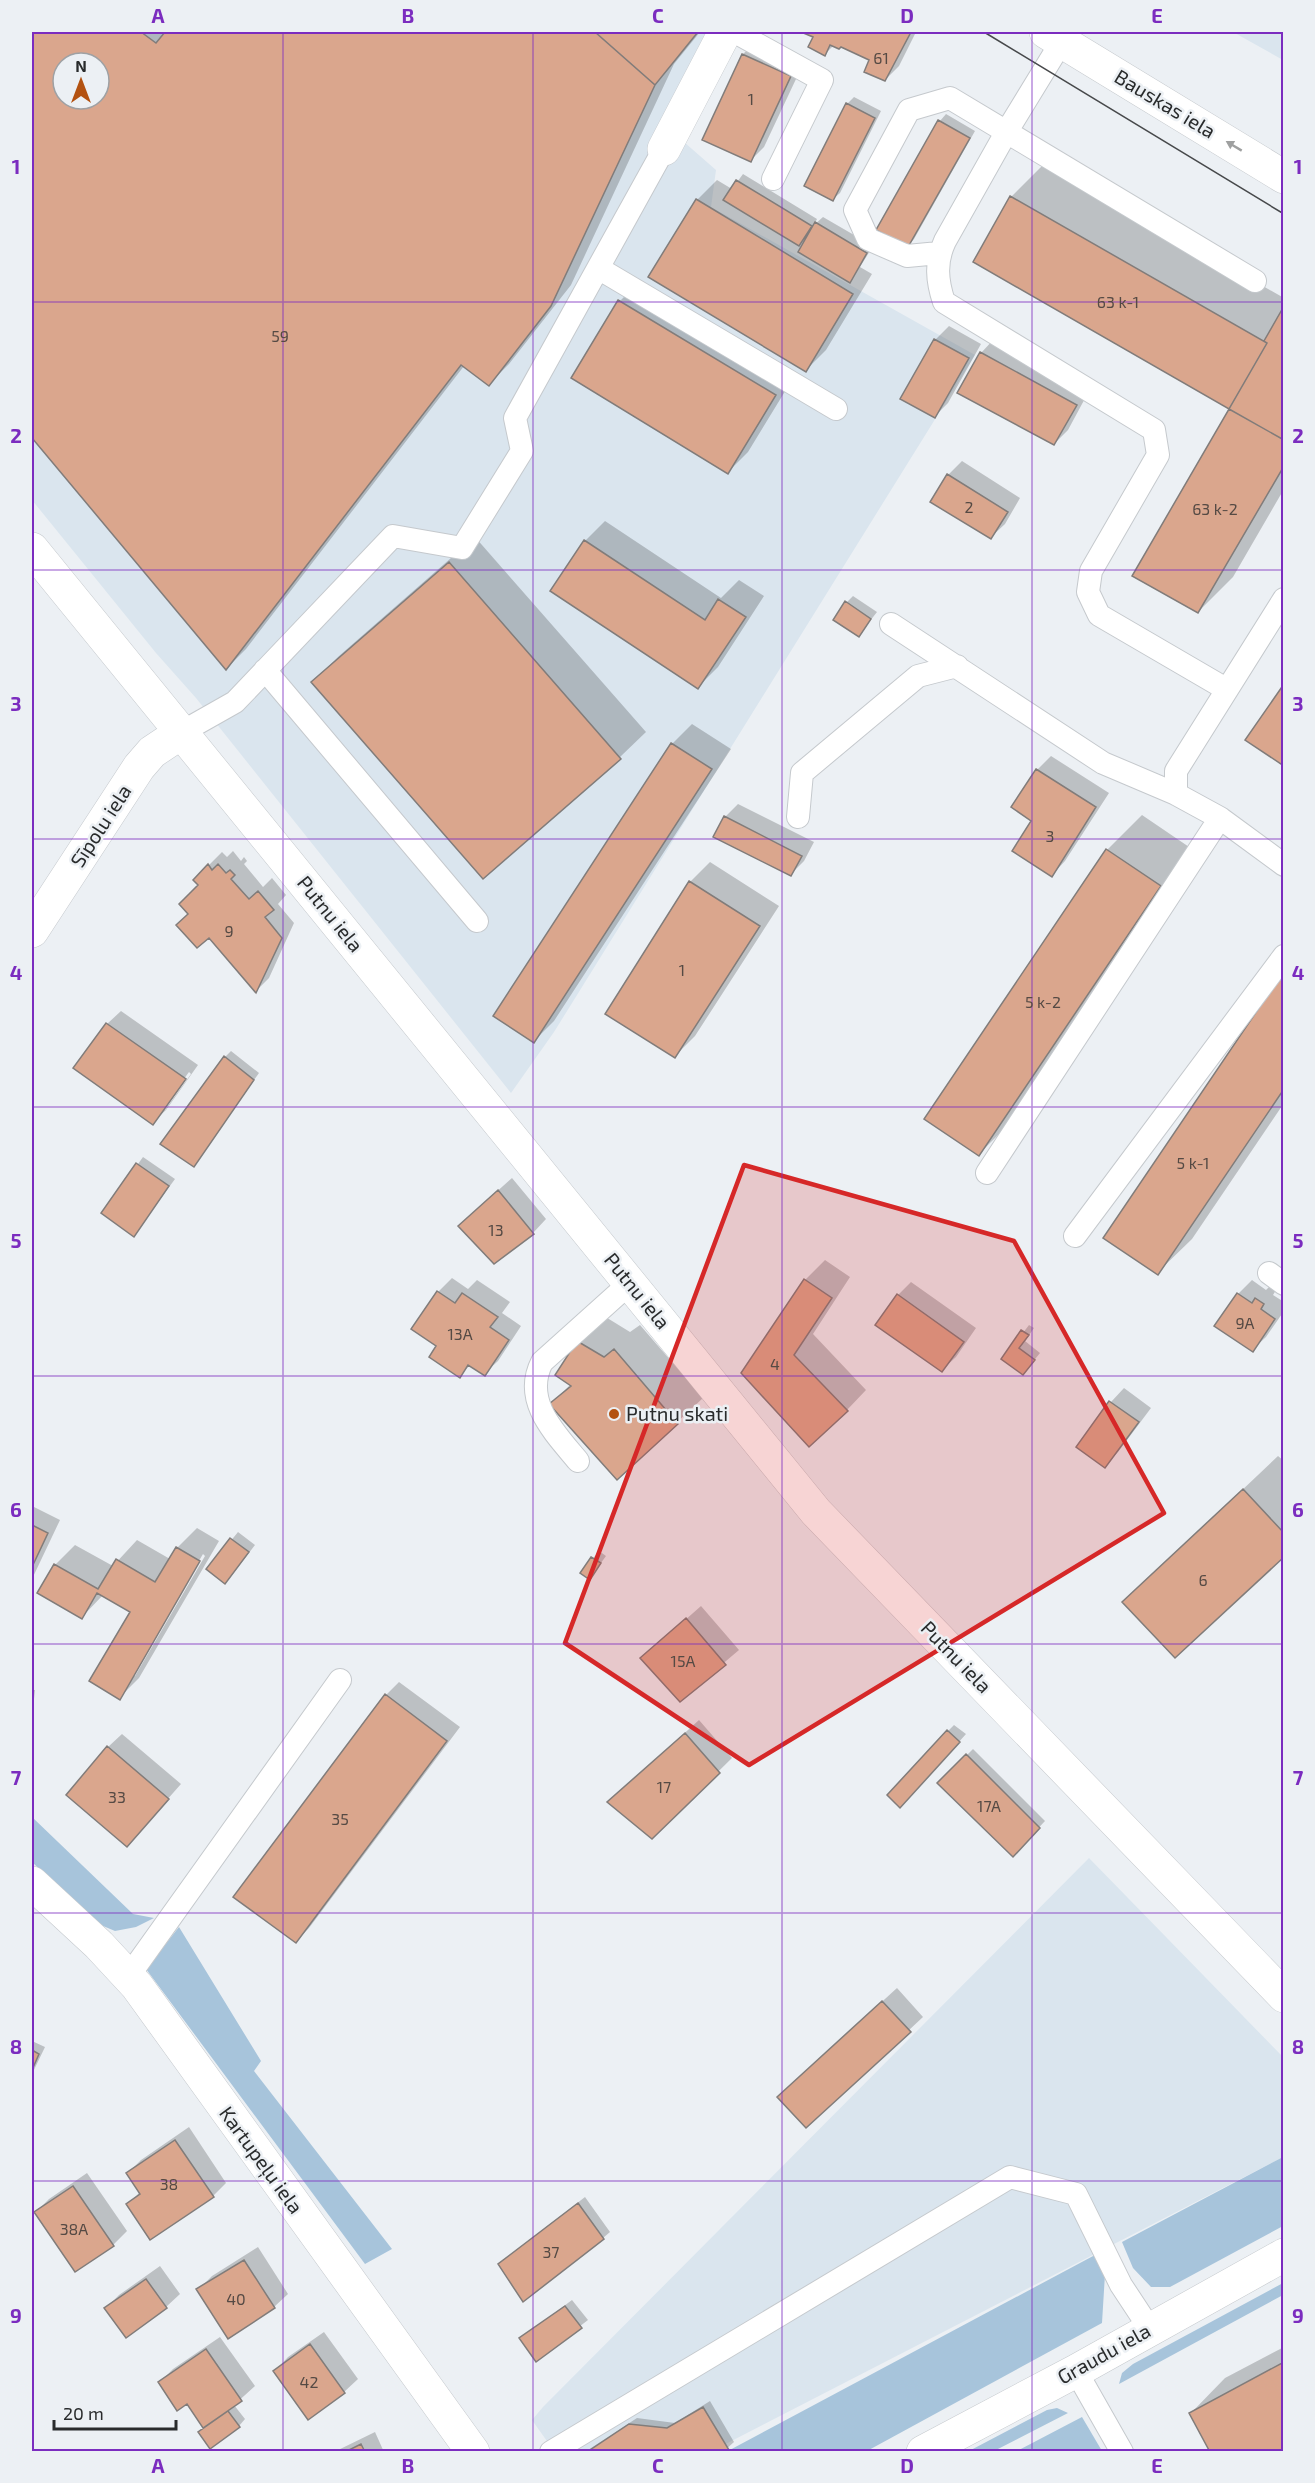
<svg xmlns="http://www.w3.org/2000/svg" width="1315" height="2483" viewBox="0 0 1315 2483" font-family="'Exo 2',sans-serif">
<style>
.built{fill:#dae5ee;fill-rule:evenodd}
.green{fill:#a7c4db}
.shadow{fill:#0003;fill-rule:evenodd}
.building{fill:#daa68d;stroke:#817c7a;stroke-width:1.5;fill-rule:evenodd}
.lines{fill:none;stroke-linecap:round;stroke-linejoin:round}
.service-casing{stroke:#c5c9cd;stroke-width:24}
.minor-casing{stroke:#c5c9cd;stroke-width:34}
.tertiary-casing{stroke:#c5c9cd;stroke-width:34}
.secondary-casing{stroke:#c5c9cd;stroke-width:34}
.service{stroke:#fff;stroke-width:22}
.minor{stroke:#fff;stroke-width:33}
.tertiary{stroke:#fff;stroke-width:33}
.secondary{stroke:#fff;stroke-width:33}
.tram{stroke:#47494b;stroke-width:1.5}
.oneway{fill:#9fa0a0}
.marked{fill:#d62828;fill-opacity:0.2;stroke:#d62828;stroke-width:4.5;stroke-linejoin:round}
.grid{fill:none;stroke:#7b2cbf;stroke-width:1.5;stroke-opacity:0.55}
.poi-dot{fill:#b35211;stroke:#ecf0f4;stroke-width:2}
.labels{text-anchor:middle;stroke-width:5;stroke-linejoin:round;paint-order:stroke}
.number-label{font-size:16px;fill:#554a44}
.street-label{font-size:20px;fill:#292b2c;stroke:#ecf0f4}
.poi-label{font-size:20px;fill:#292b2c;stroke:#ecf0f4;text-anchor:start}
.neatline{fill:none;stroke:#7b2cbf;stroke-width:2}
.grid-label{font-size:20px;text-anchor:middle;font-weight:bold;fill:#7b2cbf}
</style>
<rect width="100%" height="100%" fill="#ecf0f4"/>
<path class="built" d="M32 32H717L676 135 716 170 711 207 975 355 554 1032 511 1093 196 698 156 653 32 500ZM63 63H99V99H63Z
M1233 32H1283V60Z
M1089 1858 1283 2057V2157L712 2451H554L532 2420 543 2407Z"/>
<path class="green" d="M32 1817 133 1914 154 1918 136 1927 115 1931 96 1923 32 1862Z
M179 1927 261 2061 254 2071 392 2249 365 2264 146 1969Z
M1283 2157V2226L1170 2287H1151L1133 2268 1122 2242Z
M1095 2255 1105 2274 1102 2323 867 2451 726 2452Z
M1283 2283V2295L1119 2384 1122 2373 1133 2364Z
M1057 2408 1068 2413 994 2451H969L1047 2410Z
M1082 2417 1102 2451H1017Z"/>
<path class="shadow" d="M32 32H700L674 64 571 285 509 364 489 384 464 366 246 649 227 668 32 436ZM63 63H99V99H63Z
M805 32H916L899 66 885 80 871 60 841 45H834L825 54 815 37Z
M757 41 804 62 764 147 751 160 704 139 743 54Z
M854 97 881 111 840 193 833 199 847 104Z
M946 114 975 131 914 239 908 246 879 229 940 121Z
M1046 162 1284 298V489L1233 577 1198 612 1231 408 1011 197Z
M743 174 817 219 814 225 823 217 873 246 860 267 872 274 826 350 806 370 697 200 717 180 732 189Z
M640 281 795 375 748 452 728 472 573 377 620 301Z
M949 326 981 344 948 403 935 416V340Z
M994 339 1089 391 1068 430 1054 444 981 353Z
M962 461 1020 498 1005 524 991 537 948 475Z
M605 521 721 598 739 580 764 596 718 667 698 687 552 591 585 541Z
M475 537 646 732 620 757 484 876 313 682 339 656Z
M853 596 877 612 859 635 847 602Z
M692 724 731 749 554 1021 534 1041 672 744Z
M1051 756 1109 793 1065 861 1052 875 1033 820 1013 807 1037 770Z
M738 804 814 842 804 861 791 874 725 817Z
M1142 815 1195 851 1014 1119 979 1154 926 1118 1107 850Z
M233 851 241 861 244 857 247 861 244 864 263 887 272 878 286 895 278 904 294 923 269 978 256 991 190 914 209 865 222 852 227 857Z
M710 862 779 906 695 1036 675 1056 690 882Z
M1284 973V1103L1192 1239 1157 1273Z
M121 1011 198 1065 166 1110 152 1123 75 1068 107 1024ZM189 1072 191 1074 165 1110H161Z
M231 1051 259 1073 194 1165 225 1057Z
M143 1157 175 1179 134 1235 103 1213Z
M512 1178 546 1219 533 1233 474 1212Z
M825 1260 850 1277 813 1334 866 1390 847 1410 743 1373 805 1280Z
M452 1278 468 1289 477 1280 510 1302 502 1313 521 1326 498 1361 484 1374 470 1365 459 1376 438 1345 413 1329 438 1292Z
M1252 1280 1266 1290 1270 1286 1276 1290 1273 1295 1284 1302V1311L1266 1337 1252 1350 1216 1326 1238 1294Z
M911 1282 976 1328 956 1357 942 1370 898 1295Z
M604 1316 630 1332 640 1325 703 1398 617 1478 551 1404 571 1384 578 1342Z
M1029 1325 1034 1328 1025 1341 1040 1353 1023 1374 1003 1359Z
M1124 1388 1151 1408 1118 1452 1105 1466 1078 1446 1111 1402Z
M1278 1456 1284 1461V1555L1124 1602Z
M32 1506 60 1520 32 1579Z
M197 1528 219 1541 139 1678 119 1698 132 1612 103 1595 82 1617 55 1565 75 1545 113 1566 137 1540 170 1559 177 1548ZM203 1554 205 1556 135 1676H131Z
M238 1532 255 1545 232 1575 208 1569Z
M599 1551 606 1556 590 1578 582 1572Z
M701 1606 739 1650 680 1700 642 1658Z
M399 1682 460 1727 309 1928 296 1941 386 1695Z
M32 1690H35L32 1717Z
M699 1720 732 1758 652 1837 623 1789Z
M954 1725 966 1734 907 1800 948 1731Z
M122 1734 181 1784 127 1845 108 1747Z
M973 1749 1045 1821 1013 1855 939 1783Z
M897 1988 923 2017 806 2126 793 2083Z
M32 2041 45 2047 32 2074Z
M189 2127 226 2183 213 2196 128 2204 140 2192 128 2173 141 2160Z
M87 2173 127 2231 113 2245 36 2212 49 2199Z
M585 2197 610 2232 603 2238 506 2258Z
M258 2247 288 2294 274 2307 198 2290 212 2276Z
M160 2266 180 2294 166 2307 126 2336 106 2308 119 2295Z
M572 2300 588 2320 536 2360 521 2338Z
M324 2332 358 2379 344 2392 275 2371 288 2357Z
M220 2337 255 2386 234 2405 245 2419 239 2426 205 2427 187 2402 160 2382 173 2369Z
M1284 2347V2452L1191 2413 1225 2378Z
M710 2401 734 2442 723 2452H585L637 2418 675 2423Z
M375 2432 384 2452H334Z"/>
<path class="building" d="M32 32H141L156 43 165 32H595L655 85 551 306 489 386 461 365 226 670 32 438ZM63 63H99V99H63Z
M595 32H698L655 85Z
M801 32H911L885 81 864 72 869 60 841 47 839 49 830 45 825 56 808 47 813 37Z
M742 54 791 76 751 162 702 140Z
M846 103 875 118 833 201 804 186Z
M938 120 970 138 908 247 876 230Z
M736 180 812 226 799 246 723 200Z
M1010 196 1267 343 1229 409 973 262Z
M696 199 853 294 806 372 648 277Z
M815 222 867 253 850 283 798 252Z
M618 300 776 395 728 474 571 378Z
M1284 306V440L1229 409 1267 343 1264 341Z
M934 339 969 358 935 418 900 399Z
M980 352 1077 405 1054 445 957 393Z
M1229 409 1284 440V466L1198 613 1132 576Z
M947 474 1008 512 991 539 930 502Z
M584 540 705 620 718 599 746 617 698 689 550 591Z
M449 562 621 759 483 879 311 682Z
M845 601 871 619 859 637 833 620Z
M1284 684V766L1245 740Z
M671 743 712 769 534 1043 493 1016Z
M1036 769 1096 807 1052 877 1012 851 1031 821 1011 807Z
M724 816 802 856 791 876 713 837Z
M1106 849 1161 886 979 1156 924 1119Z
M208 864 212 870 218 864 226 873 230 870 235 875 231 879 249 899 258 891 274 910 265 917 282 938 256 993 209 938 197 948 176 925 188 914 179 904 198 885 193 880Z
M689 881 760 926 675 1058 605 1014Z
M1284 971V1089L1158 1275 1103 1238Z
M106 1023 186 1079 153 1125 73 1068Z
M224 1056 254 1080 194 1167 160 1144Z
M136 1163 169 1186 134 1237 101 1213Z
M498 1190 534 1234 494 1264 458 1226Z
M804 1279 832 1298 794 1355 848 1411 809 1447 741 1373Z
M437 1291 455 1303 462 1293 498 1317 490 1327 509 1340 485 1376 468 1365 460 1378 429 1357 436 1346 411 1329Z
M1237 1293 1252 1303 1255 1298 1264 1304 1261 1309 1275 1319 1253 1352 1214 1326Z
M897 1294 964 1342 942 1372 875 1325Z
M1021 1330 1029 1335 1019 1348 1035 1360 1023 1375 1001 1359Z
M577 1341 604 1357 614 1349 678 1424 617 1480 549 1404 571 1386 555 1375Z
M1109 1401 1139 1422 1105 1468 1076 1447Z
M1243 1489 1284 1533V1557L1175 1658 1122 1602Z
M32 1525 48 1533 32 1567Z
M230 1538 249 1552 225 1584 206 1569Z
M176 1547 200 1561 120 1700 89 1681 130 1612 97 1593 82 1619 37 1593 54 1564 98 1589 116 1559 155 1582Z
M591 1557 601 1563 590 1580 580 1573Z
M686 1618 726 1665 680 1702 640 1658Z
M385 1694 447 1741 296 1943 233 1897Z
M947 1730 960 1742 900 1808 887 1795Z
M685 1733 720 1773 652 1839 607 1802Z
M107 1746 169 1799 127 1847 66 1795Z
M966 1754 1040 1828 1013 1857 937 1783Z
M882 2001 911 2032 806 2128 777 2097Z
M32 2050 39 2054 32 2070Z
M175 2140 214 2197 150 2240 126 2204 140 2194 126 2173Z
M73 2186 114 2246 75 2272 34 2212Z
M578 2203 604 2239 523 2302 498 2264Z
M244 2260 275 2308 228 2339 196 2289Z
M146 2279 167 2308 126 2338 104 2308Z
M565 2306 582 2328 536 2362 519 2338Z
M310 2344 345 2393 308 2420 273 2371Z
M206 2349 242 2401 203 2428 187 2404 177 2411 158 2382Z
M1284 2362V2452H1210L1189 2413Z
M703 2407 729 2450 587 2452 629 2424 667 2428Z
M228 2411 240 2427 210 2449 198 2432Z
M361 2444 365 2452H345Z"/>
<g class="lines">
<g class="service-casing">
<path id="service" d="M735 32 822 80 773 179
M1062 41 1007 131 945 241C935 262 937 281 944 302L1154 430 1158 455 1091 571 1088 592 1099 615 1226 689
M939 253 907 256 868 239 855 210 909 110 950 98 1255 281
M598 268 836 409
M891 624 1103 763 1176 794 1220 818 1284 865
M265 670 477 921
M182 732 235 702 393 536 462 548 522 451 515 418 664 149
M1176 794V771L1284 599
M798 817 802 773 918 676 957 666
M987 1173 1220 818
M1075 1236 1284 956
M1269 1273 1284 1284
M578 1461C555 1433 522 1401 542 1362L630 1283
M128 1977 340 1680
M1076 2371 1122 2452
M551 2452 1010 2177 1076 2194 1121 2285 1150 2329"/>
</g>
<g class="minor-casing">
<path id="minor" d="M664 149 725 32
M32 549 816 1512 1284 1996
M32 931 139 767 152 752 182 732
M32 1883 99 1945 137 1986 473 2452"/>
</g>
<g class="tertiary-casing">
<path id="tertiary" d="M1046 32 1284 177"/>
</g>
<g class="secondary-casing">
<path id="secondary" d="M923 2452 1076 2371 1284 2255"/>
</g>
<use href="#service" class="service"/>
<use href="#minor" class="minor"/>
<use href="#tertiary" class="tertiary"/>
<use href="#secondary" class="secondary"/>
<path class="tram" d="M984 32 1284 214"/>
</g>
<defs><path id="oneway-solid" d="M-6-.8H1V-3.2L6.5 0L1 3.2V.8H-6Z" transform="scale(1.5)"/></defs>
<use class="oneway" href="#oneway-solid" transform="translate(1234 146) rotate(-149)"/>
<path class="marked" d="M744 1165 1014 1241 1164 1513 749 1765 565 1643Z"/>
<path class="grid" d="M283 32V2452M533 32V2452M782 32V2452M1032 32V2452M32 302H1284M32 570H1284M32 839H1284M32 1107H1284M32 1376H1284M32 1644H1284M32 1913H1284M32 2181H1284"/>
<circle class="poi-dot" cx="614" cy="1414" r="6"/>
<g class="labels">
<g class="number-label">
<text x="881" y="64">61</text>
<text x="751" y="105">1</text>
<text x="1118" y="308">63 k-1</text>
<text x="280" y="342">59</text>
<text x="969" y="513">2</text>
<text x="1215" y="515">63 k-2</text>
<text x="1050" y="842">3</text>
<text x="229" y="937">9</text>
<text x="682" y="976">1</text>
<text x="1043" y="1008">5 k-2</text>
<text x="1193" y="1169">5 k-1</text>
<text x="496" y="1236">13</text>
<text x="1245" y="1329">9A</text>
<text x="460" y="1340">13A</text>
<text x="775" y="1370">4</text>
<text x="1203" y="1586">6</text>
<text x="683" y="1667">15A</text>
<text x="664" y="1793">17</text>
<text x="117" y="1803">33</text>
<text x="989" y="1812">17A</text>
<text x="340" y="1825">35</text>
<text x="169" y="2190">38</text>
<text x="74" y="2235">38A</text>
<text x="551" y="2258">37</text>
<text x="236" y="2305">40</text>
<text x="309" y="2388">42</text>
</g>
<g class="street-label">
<text transform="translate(1165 104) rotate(31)" y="7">Bauskas iela</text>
<text transform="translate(101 826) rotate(-57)" y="7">Sīpolu iela</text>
<text transform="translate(330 914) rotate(51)" y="7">Putnu iela</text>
<text transform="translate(637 1291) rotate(51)" y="7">Putnu iela</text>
<text transform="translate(956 1657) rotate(46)" y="7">Putnu iela</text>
<text transform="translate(261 2160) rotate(54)" y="7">Kartupeļu iela</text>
<text transform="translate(1104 2354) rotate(-29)" y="7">Graudu iela</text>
</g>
<g class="poi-label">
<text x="626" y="1421">Putnu skati</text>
</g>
</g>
<rect width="1315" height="2483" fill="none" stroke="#ecf0f4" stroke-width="66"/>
<g transform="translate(81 81)"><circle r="28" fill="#ecf0f4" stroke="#9ea1a4" stroke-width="1.5"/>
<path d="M0-4.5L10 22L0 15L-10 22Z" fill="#b35211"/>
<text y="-9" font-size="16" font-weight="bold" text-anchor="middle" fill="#292b2c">N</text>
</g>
<path d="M54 2420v9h122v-9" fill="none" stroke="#292b2c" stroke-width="3"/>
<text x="63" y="2420" font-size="18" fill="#292b2c" stroke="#ecf0f4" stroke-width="4.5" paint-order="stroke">20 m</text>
<rect x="33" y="33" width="1249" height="2417" class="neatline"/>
<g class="grid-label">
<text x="158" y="23">A</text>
<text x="408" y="23">B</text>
<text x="658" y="23">C</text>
<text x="907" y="23">D</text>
<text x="1157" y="23">E</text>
<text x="16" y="174">1</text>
<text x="1298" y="174">1</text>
<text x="16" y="443">2</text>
<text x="1298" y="443">2</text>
<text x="16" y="711">3</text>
<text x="1298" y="711">3</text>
<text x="16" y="980">4</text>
<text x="1298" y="980">4</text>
<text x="16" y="1248">5</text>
<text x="1298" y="1248">5</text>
<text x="16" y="1517">6</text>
<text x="1298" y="1517">6</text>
<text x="16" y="1785">7</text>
<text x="1298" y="1785">7</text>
<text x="16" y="2054">8</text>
<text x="1298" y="2054">8</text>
<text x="16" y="2323">9</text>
<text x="1298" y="2323">9</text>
<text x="158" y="2473">A</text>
<text x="408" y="2473">B</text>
<text x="658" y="2473">C</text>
<text x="907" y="2473">D</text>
<text x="1157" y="2473">E</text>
</g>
</svg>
